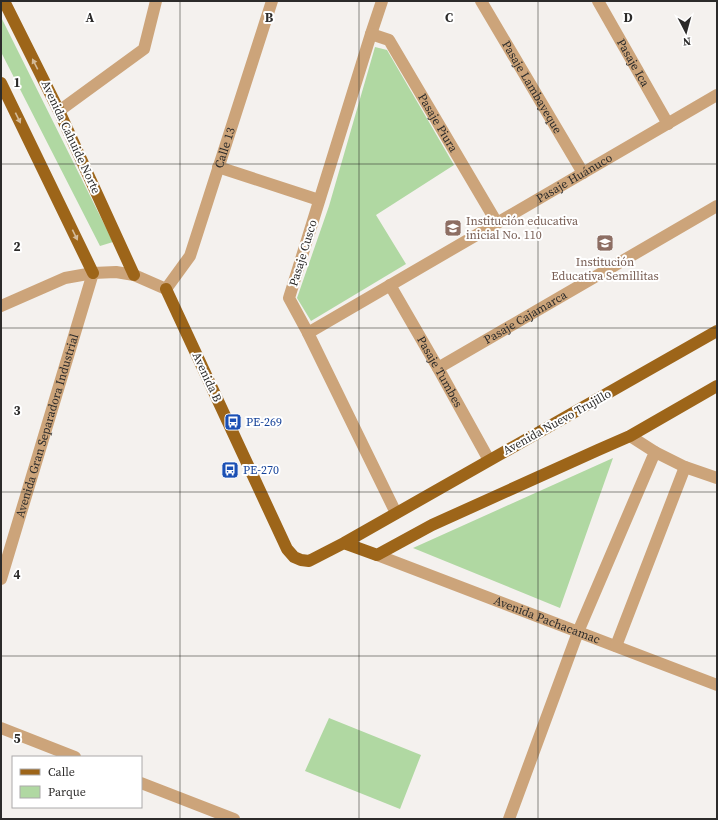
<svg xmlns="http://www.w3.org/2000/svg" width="718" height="820" viewBox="0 0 718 820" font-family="'Source Serif 4',serif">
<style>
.green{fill:#b0d8a2}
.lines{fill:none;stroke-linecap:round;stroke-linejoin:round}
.minor{stroke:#cca47a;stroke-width:12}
.major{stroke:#9d6519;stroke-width:12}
.oneway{fill:#d3ba98}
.grid{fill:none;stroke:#2c2b2a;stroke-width:1;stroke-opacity:0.55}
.labels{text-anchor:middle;stroke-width:4;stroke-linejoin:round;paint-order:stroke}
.street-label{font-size:12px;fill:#2c2b2a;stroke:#fff}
.education-label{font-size:12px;fill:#785e54;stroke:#fff;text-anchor:start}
.transit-label{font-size:12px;fill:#164399;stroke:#fff;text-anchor:start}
.grid-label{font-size:13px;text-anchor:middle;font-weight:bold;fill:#2c2b2a;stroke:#fff;stroke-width:4;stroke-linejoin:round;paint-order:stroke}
</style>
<rect width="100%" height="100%" fill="#f4f1ee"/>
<path class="green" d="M1 17 113 242 100 246 1 52Z
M375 47 387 50 454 165 376 215 406 264 311 321 297 298 329 206Z
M613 458 560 608 413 548Z
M329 718 421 755 400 809 305 771Z"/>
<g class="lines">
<g class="minor">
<path d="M382 1 371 34 289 298 308 333 396 513"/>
<path id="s1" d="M481 1 583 173"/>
<path id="s2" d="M598 1 668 124"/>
<path id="s3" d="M371 34 389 40 497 223"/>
<path d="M59 111 144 49 156 1"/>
<path d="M218 167 319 200"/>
<path id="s4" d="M390 285 438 368 489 460"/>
<path id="s5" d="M1 306 65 278 93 273 116 272 134 275 166 289 190 256 272 1"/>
<path id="s6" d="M308 333 717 95"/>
<path id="s7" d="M438 368 717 206"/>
<path d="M655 452 685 467 717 478"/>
<path id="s8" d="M377 555 717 685"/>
<path id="s9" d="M1 579 93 273"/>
<path d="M616 646 685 467"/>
<path d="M1 728 75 757"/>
<path d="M141 783 234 819"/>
<path d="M509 819 578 632 655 452 630 436"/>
</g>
<path class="major" d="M4 1 59 111 134 275
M1 83 93 273
M166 289 287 549 294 557 301 560 309 561 344 543 717 331
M344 543 377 555 432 525 598 450 630 436 717 386"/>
</g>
<defs><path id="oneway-solid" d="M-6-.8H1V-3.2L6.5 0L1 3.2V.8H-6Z"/></defs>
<g class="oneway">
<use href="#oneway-solid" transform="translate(35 64) rotate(-117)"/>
<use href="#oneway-solid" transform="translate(18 118) rotate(64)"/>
<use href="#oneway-solid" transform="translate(75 235) rotate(64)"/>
</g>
<path class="grid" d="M180 1V819M359 1V819M538 1V819M1 164H717M1 328H717M1 492H717M1 656H717"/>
<defs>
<g id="school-square" transform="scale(0.9)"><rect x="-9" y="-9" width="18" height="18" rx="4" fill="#8d6e63" stroke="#fff"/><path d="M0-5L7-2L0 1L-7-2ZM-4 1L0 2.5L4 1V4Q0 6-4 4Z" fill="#fff"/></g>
<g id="bus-square" transform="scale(0.9)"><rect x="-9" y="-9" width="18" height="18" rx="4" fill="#1a4fb4" stroke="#fff"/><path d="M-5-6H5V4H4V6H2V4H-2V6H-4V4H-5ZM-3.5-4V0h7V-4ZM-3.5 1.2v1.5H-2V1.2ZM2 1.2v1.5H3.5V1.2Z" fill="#fff"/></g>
</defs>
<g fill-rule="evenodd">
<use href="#school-square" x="453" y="228"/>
<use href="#school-square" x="605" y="243"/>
<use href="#bus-square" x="233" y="422"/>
<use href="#bus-square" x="230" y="470"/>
</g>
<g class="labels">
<g class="street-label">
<text dy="4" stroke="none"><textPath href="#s2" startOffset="71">Pasaje Ica</textPath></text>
<text dy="4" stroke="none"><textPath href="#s1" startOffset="100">Pasaje Lambayeque</textPath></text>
<text dy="4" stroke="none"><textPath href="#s3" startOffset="115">Pasaje Piura</textPath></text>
<text transform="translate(71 137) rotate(65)" y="4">Avenida Cahuide Norte</text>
<text dy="4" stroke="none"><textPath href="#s5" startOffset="329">Calle 13</textPath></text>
<text dy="4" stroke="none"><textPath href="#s6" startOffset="308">Pasaje Huánuco</textPath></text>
<text transform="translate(303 253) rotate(-73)" y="4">Pasaje Cusco</text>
<text dy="4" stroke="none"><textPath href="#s7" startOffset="101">Pasaje Cajamarca</textPath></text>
<text dy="4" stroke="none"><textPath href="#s4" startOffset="100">Pasaje Tumbes</textPath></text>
<text transform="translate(207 377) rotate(65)" y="4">Avenida B</text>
<text transform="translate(557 422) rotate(-29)" y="4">Avenida Nuevo Trujillo</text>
<text dy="4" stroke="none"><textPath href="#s9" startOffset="160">Avenida Gran Separadora Industrial</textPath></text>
<text dy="4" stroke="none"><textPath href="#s8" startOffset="182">Avenida Pachacamac</textPath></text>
</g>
<g class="education-label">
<text x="466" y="225">Institución educativa<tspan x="466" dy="14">inicial No. 110</tspan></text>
<text x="605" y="266" text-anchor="middle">Institución<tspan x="605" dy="14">Educativa Semillitas</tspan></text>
</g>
<g class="transit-label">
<text x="246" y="426">PE-269</text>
<text x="243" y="474">PE-270</text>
</g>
</g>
<g class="grid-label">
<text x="90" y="22">A</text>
<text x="269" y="22">B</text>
<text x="449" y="22">C</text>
<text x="628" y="22">D</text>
<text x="17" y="87">1</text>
<text x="17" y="251">2</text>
<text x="17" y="415">3</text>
<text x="17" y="579">4</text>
<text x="17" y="743">5</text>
</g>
<rect width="718" height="820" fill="none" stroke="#2c2b2a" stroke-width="4"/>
<rect x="12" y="756" width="130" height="52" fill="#ffffff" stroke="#abaaaa"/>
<rect x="20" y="769" width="20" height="6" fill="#9d6519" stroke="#abaaaa"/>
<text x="48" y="776" font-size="12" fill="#2c2b2a">Calle</text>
<rect x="20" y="786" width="20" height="12" fill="#b0d8a2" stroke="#abaaaa"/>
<text x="48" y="796" font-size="12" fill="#2c2b2a">Parque</text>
<g transform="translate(686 32) rotate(174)" stroke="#ffffff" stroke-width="3" paint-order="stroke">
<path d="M0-3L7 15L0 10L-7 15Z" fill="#2c2b2a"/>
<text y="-6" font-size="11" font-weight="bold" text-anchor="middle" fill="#2c2b2a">N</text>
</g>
</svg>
